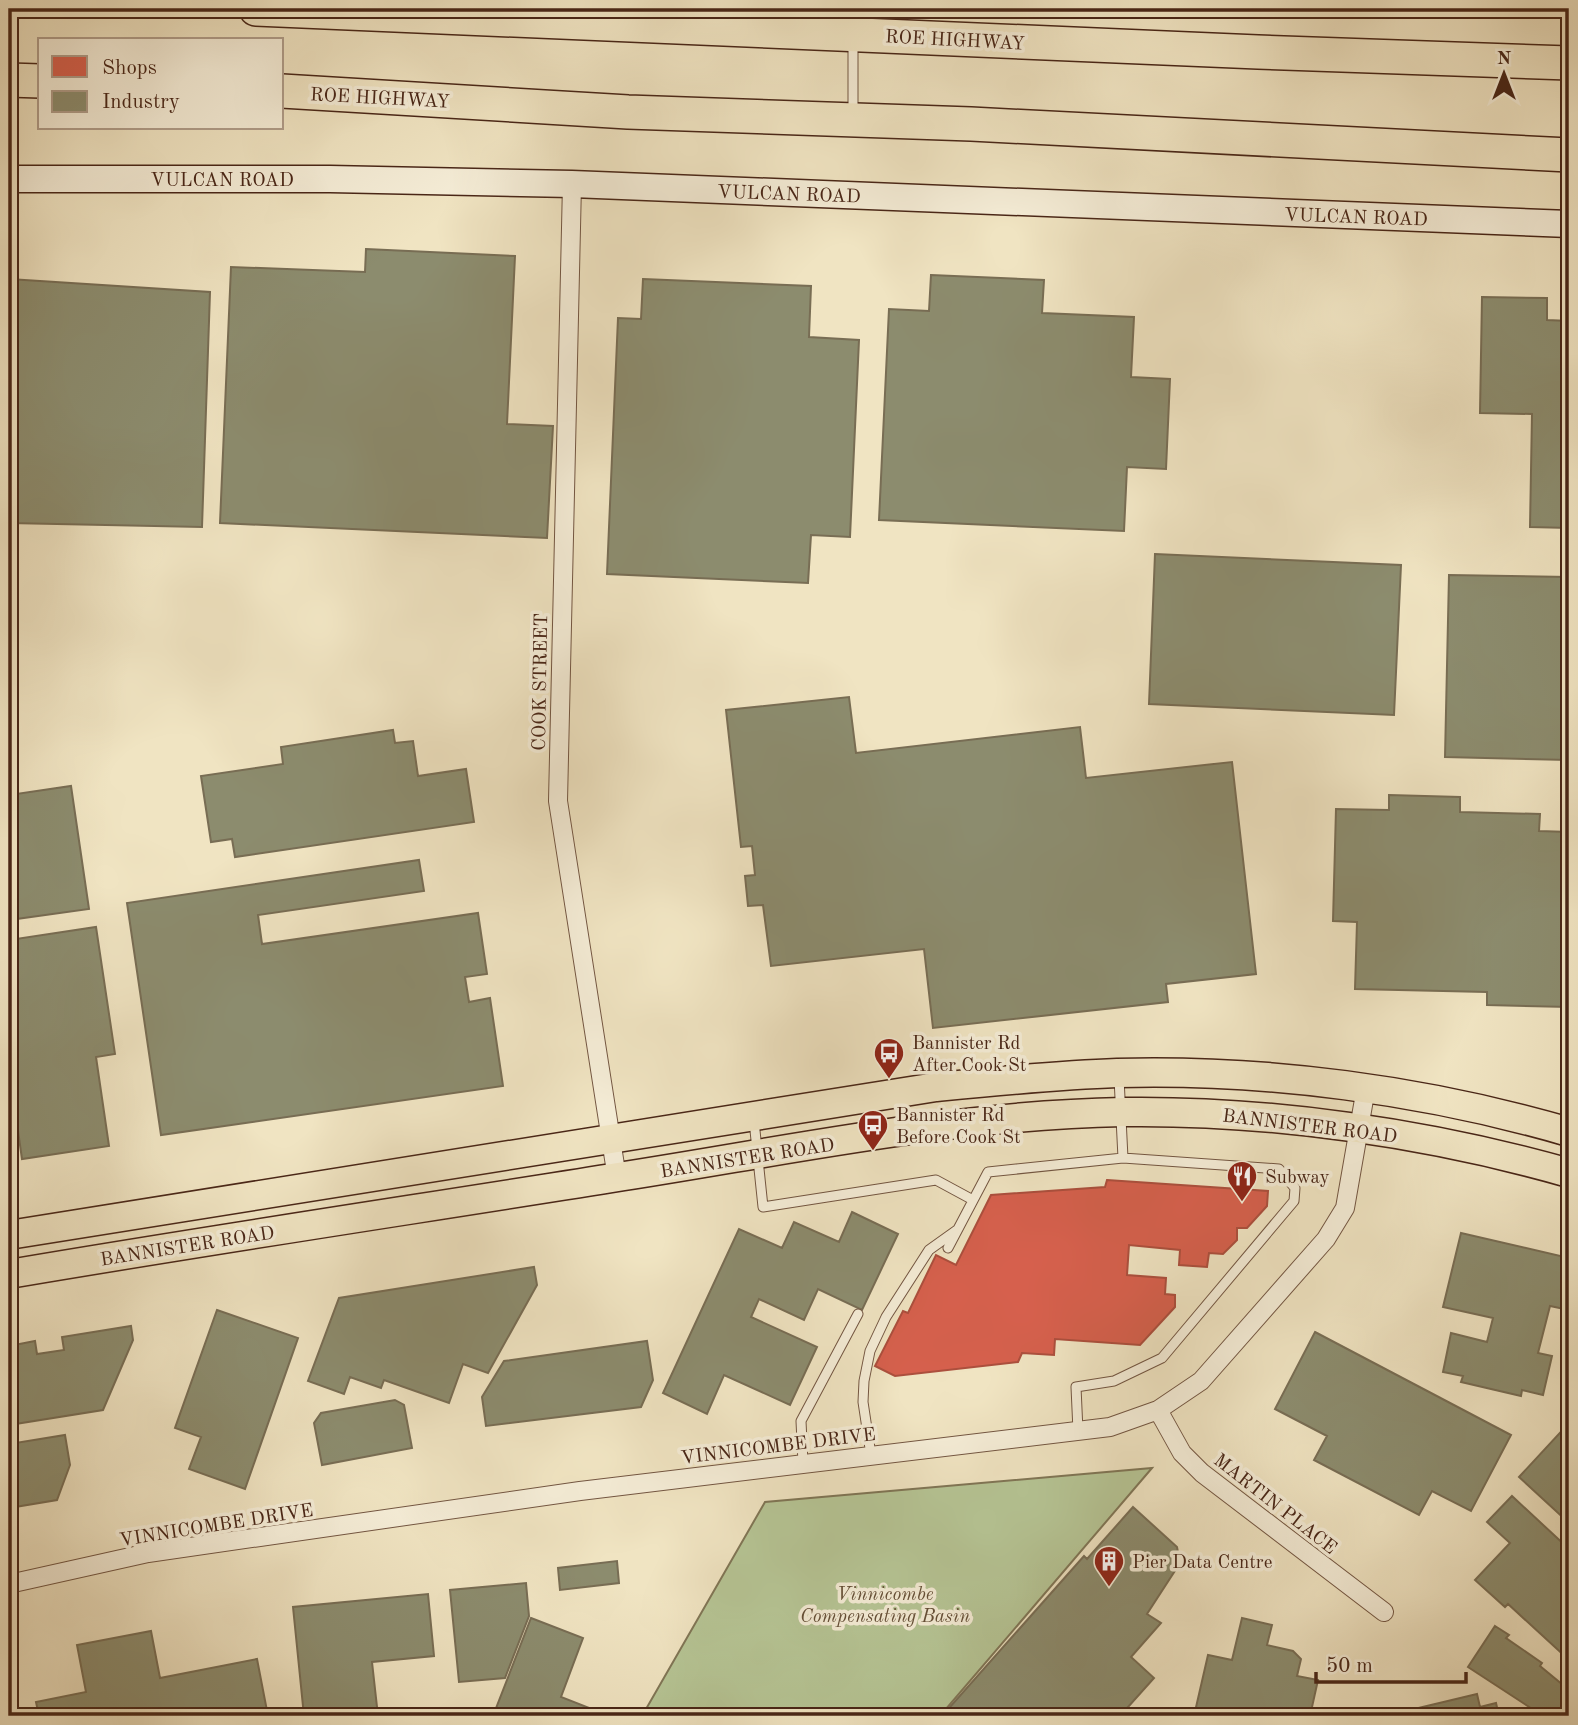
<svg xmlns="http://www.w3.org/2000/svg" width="1578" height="1725" viewBox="0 0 1578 1725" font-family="'Old Standard TT',serif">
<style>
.green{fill:#b6c595;stroke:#807656;stroke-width:2}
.shops{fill:#d6604d;stroke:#ac4f3d;stroke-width:2}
.industry{fill:#8c8c6e;stroke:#786d54;stroke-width:2}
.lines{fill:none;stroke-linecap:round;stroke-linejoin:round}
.lane-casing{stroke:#735642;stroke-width:11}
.street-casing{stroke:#735642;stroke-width:20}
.secondary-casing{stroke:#492617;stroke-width:29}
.primary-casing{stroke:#492617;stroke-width:31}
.highway-casing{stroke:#492617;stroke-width:36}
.lane{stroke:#f5edd7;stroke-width:9}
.street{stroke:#f5edd7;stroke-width:18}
.secondary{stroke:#f5edd7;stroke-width:26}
.primary{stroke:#f0e4c2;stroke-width:28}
.highway{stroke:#f0e4c2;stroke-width:33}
.labels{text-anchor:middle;stroke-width:7;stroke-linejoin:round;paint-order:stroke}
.street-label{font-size:19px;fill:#492617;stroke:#f5edd7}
.poi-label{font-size:19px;fill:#492617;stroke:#f5edd7;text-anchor:start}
.park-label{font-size:19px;font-style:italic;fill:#644e36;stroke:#f5edd7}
</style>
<rect width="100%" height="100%" fill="#f0e4c2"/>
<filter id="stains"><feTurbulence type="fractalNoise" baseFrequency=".00286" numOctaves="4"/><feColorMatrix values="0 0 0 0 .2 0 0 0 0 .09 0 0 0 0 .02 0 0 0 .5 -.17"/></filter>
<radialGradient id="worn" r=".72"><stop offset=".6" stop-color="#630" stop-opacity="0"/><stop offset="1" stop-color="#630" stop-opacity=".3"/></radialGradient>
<path class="green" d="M1152 1468 940 1716H642L765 1502Z"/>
<path class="shops" d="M1107 1180 1268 1191 1267 1206 1247 1228H1237V1240L1223 1254 1209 1253 1207 1267 1179 1265 1180 1250 1129 1245 1127 1275 1166 1278 1165 1294 1175 1295V1307L1140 1345 1055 1339 1054 1355 1022 1353 1018 1362 895 1376 875 1366 903 1311 908 1313 936 1255 956 1265 991 1195 1105 1187Z"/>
<path class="industry" d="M366 249 515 256 507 424 553 426 547 538 220 523 231 267 365 272Z
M931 275 1044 280 1042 313 1134 317 1131 377 1170 379 1166 469 1127 467 1124 531 879 520 889 309 929 311Z
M9 279 210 292 202 527 9 523Z
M643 279 811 286 809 337 859 340 850 537 811 535 808 583 607 574 618 318 641 319Z
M1482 297 1547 298V320L1569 321V528L1530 527 1532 414 1480 413Z
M1155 554 1401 565 1394 715 1149 704Z
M1449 575 1569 577V760L1445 757Z
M849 697 856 753 1080 727 1086 778 1232 762 1256 974 1166 984 1168 1002 933 1028 924 949 771 966 763 905 748 906 745 876 755 875 752 846 741 847 726 710Z
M393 730 395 743 413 741 418 776 466 769 474 822 235 857 232 839 211 842 201 776 283 764 281 747Z
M71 786 89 909 9 920V795Z
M1389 795 1460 797V812L1540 814 1539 831 1569 832V1007L1487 1005V992L1355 989 1357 922 1333 921 1336 809 1389 810Z
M419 860 424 891 258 915 262 944 478 913 487 974 465 977 469 1002 490 998 503 1086 161 1135 127 903Z
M96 927 115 1054 96 1057 109 1146 22 1159 9 1068V940Z
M852 1212 898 1234 862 1310 818 1289 804 1320 759 1299 751 1317 817 1347 790 1405 724 1375 707 1414 663 1393 739 1229 782 1248 794 1222 839 1242Z
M1461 1233 1569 1258V1310L1550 1306 1538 1353 1552 1356 1543 1395 1522 1390 1521 1396 1461 1382 1463 1376 1443 1372 1451 1333 1487 1342 1493 1318 1443 1307Z
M534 1267 537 1285 488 1373 463 1364 449 1403 384 1380 381 1388 350 1377 344 1394 308 1381 339 1298Z
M217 1310 298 1338 245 1489 189 1469 201 1437 175 1428Z
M131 1326 133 1340 103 1410 9 1425V1346L35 1341 37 1354 64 1350 62 1337Z
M1315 1332 1511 1435 1471 1511 1432 1491 1419 1515 1314 1460 1327 1436 1275 1409Z
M647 1341 653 1380 641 1407 486 1426 482 1397 504 1361Z
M395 1400 404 1405 412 1448 322 1465 314 1423 321 1413Z
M1569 1423V1523L1519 1477Z
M65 1435 70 1465 57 1500 9 1508V1444Z
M1512 1496 1569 1549V1660L1508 1604 1505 1607 1475 1580 1510 1543 1487 1522Z
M1133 1507 1177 1547 1180 1563 1147 1614 1161 1623 1131 1657 1154 1678 1120 1716H942L1084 1556 1087 1559Z
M617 1561 619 1583 560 1590 558 1568Z
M526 1583 529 1616 505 1678 459 1682 450 1590Z
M428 1594 434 1656 372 1662 378 1716H304L293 1607Z
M531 1618 583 1638 561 1697 597 1711 595 1716H493Z
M1242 1618 1272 1625 1267 1645 1293 1651 1301 1659 1297 1676 1318 1680 1310 1716H1194L1208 1655 1232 1660Z
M1495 1626 1509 1635 1506 1638 1542 1663 1540 1666 1569 1690V1716H1543L1468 1667Z
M151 1631 160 1678 257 1659 268 1716H39L36 1702 86 1692 77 1645Z
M1477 1694 1480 1707 1496 1703 1499 1716H1385Z"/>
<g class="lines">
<g class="lane-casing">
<path id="lane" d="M853 115V41
M754 1121 763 1207 936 1180 973 1200
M948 1248 988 1172 1123 1158
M1078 1431 1076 1387 1114 1381 1162 1358 1294 1201 1295 1188 1279 1169 1123 1158 1119 1078
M871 1455 863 1402 864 1381 870 1351 886 1317 929 1250 957 1230
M803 1463 801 1421 858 1314"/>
</g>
<g class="street-casing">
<path id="street" d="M572 184 558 801 617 1178
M1158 1410 1182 1453 1202 1473 1384 1612
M9 1584 148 1553 580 1491 1110 1427 1158 1410 1201 1381 1326 1239 1345 1208 1366 1088"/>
</g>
<g class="secondary-casing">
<path id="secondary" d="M9 179H330L572 184 1569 224"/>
</g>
<g class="primary-casing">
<path id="primary" d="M9 1235 936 1087C997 1081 1057 1075 1117 1073 1267 1069 1425 1090 1569 1132
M9 1274C209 1240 411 1210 612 1178 781 1152 951 1115 1123 1112 1269 1110 1429 1133 1569 1173"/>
</g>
<g class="highway-casing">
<path id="highway" d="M256 9 1258 52 1569 63
M9 80 40 81
M282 91 628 112 971 124 1569 155"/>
</g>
<use href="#lane" class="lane"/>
<use href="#street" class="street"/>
<use href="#secondary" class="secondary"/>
<use href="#primary" class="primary"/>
<use href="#highway" class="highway"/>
</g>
<defs>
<g id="bus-pin" transform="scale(1.575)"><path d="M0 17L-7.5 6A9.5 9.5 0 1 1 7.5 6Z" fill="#8f2418" stroke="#f5edd7"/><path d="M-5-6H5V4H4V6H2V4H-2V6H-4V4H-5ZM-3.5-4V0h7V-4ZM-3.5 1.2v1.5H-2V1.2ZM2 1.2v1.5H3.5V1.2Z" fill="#fff"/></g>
<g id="restaurant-pin" transform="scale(1.575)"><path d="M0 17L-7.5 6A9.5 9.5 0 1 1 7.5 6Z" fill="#8f2418" stroke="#f5edd7"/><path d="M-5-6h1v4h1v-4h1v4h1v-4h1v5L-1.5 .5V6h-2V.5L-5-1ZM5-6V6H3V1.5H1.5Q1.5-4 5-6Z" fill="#fff"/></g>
<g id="building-pin" transform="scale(1.575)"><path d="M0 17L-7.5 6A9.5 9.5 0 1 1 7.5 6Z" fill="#8f2418" stroke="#f5edd7"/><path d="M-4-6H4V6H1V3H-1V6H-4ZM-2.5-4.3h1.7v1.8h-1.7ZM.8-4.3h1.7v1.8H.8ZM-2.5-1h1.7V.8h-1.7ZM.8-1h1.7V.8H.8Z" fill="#fff"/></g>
</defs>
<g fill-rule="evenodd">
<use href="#bus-pin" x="889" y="1053"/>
<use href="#bus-pin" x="873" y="1125"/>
<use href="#restaurant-pin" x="1242" y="1176"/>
<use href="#building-pin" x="1109" y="1561"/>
</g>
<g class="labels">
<g class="street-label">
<text transform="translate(955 39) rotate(3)" y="7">ROE HIGHWAY</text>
<text transform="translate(380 97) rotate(3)" y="7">ROE HIGHWAY</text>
<text x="222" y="186">VULCAN ROAD</text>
<text transform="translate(789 193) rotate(2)" y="7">VULCAN ROAD</text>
<text transform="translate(1356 216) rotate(2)" y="7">VULCAN ROAD</text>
<text transform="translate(539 682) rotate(-89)" y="7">COOK STREET</text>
<text transform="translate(1310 1125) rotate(7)" y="7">BANNISTER ROAD</text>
<text transform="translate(747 1157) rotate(-9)" y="7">BANNISTER ROAD</text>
<text transform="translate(187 1245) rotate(-9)" y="7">BANNISTER ROAD</text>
<text transform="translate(778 1445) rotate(-7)" y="7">VINNICOMBE DRIVE</text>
<text transform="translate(1276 1503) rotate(38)" y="7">MARTIN PLACE</text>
<text transform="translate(216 1524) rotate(-9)" y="7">VINNICOMBE DRIVE</text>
</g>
<g class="poi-label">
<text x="912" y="1049">Bannister Rd<tspan x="912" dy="22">After Cook St</tspan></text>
<text x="896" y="1121">Bannister Rd<tspan x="896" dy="22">Before Cook St</tspan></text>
<text x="1265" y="1183">Subway</text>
<text x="1132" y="1568">Pier Data Centre</text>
</g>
<g class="park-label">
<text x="885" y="1600">Vinnicombe<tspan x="885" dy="22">Compensating Basin</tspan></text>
</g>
</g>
<rect width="1578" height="1725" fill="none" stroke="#f0e4c2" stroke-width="35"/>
<rect x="10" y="10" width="1557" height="1704" fill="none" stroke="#492617" stroke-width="3.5"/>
<rect x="18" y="18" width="1543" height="1690" fill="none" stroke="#492617" stroke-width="2"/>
<rect x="38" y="38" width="245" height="91" fill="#f5edd7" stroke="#b09d8a" stroke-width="2"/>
<rect x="52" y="56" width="35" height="21" fill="#d6604d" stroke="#b09d8a" stroke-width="2"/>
<text x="102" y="74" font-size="21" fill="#492617">Shops</text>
<rect x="52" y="91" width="35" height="21" fill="#8c8c6e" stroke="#b09d8a" stroke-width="2"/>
<text x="102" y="108" font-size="21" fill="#492617">Industry</text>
<g transform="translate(1504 74)" stroke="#f5edd7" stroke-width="5" paint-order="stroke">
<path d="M0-5L12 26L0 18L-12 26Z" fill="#492617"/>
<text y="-10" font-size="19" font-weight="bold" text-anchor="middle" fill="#492617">N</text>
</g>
<path d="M1316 1672v10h150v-10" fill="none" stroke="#492617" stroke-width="3.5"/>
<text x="1326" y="1672" font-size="21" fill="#492617" stroke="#f5edd7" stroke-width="5" paint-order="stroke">50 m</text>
<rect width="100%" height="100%" filter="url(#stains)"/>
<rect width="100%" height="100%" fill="url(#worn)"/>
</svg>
